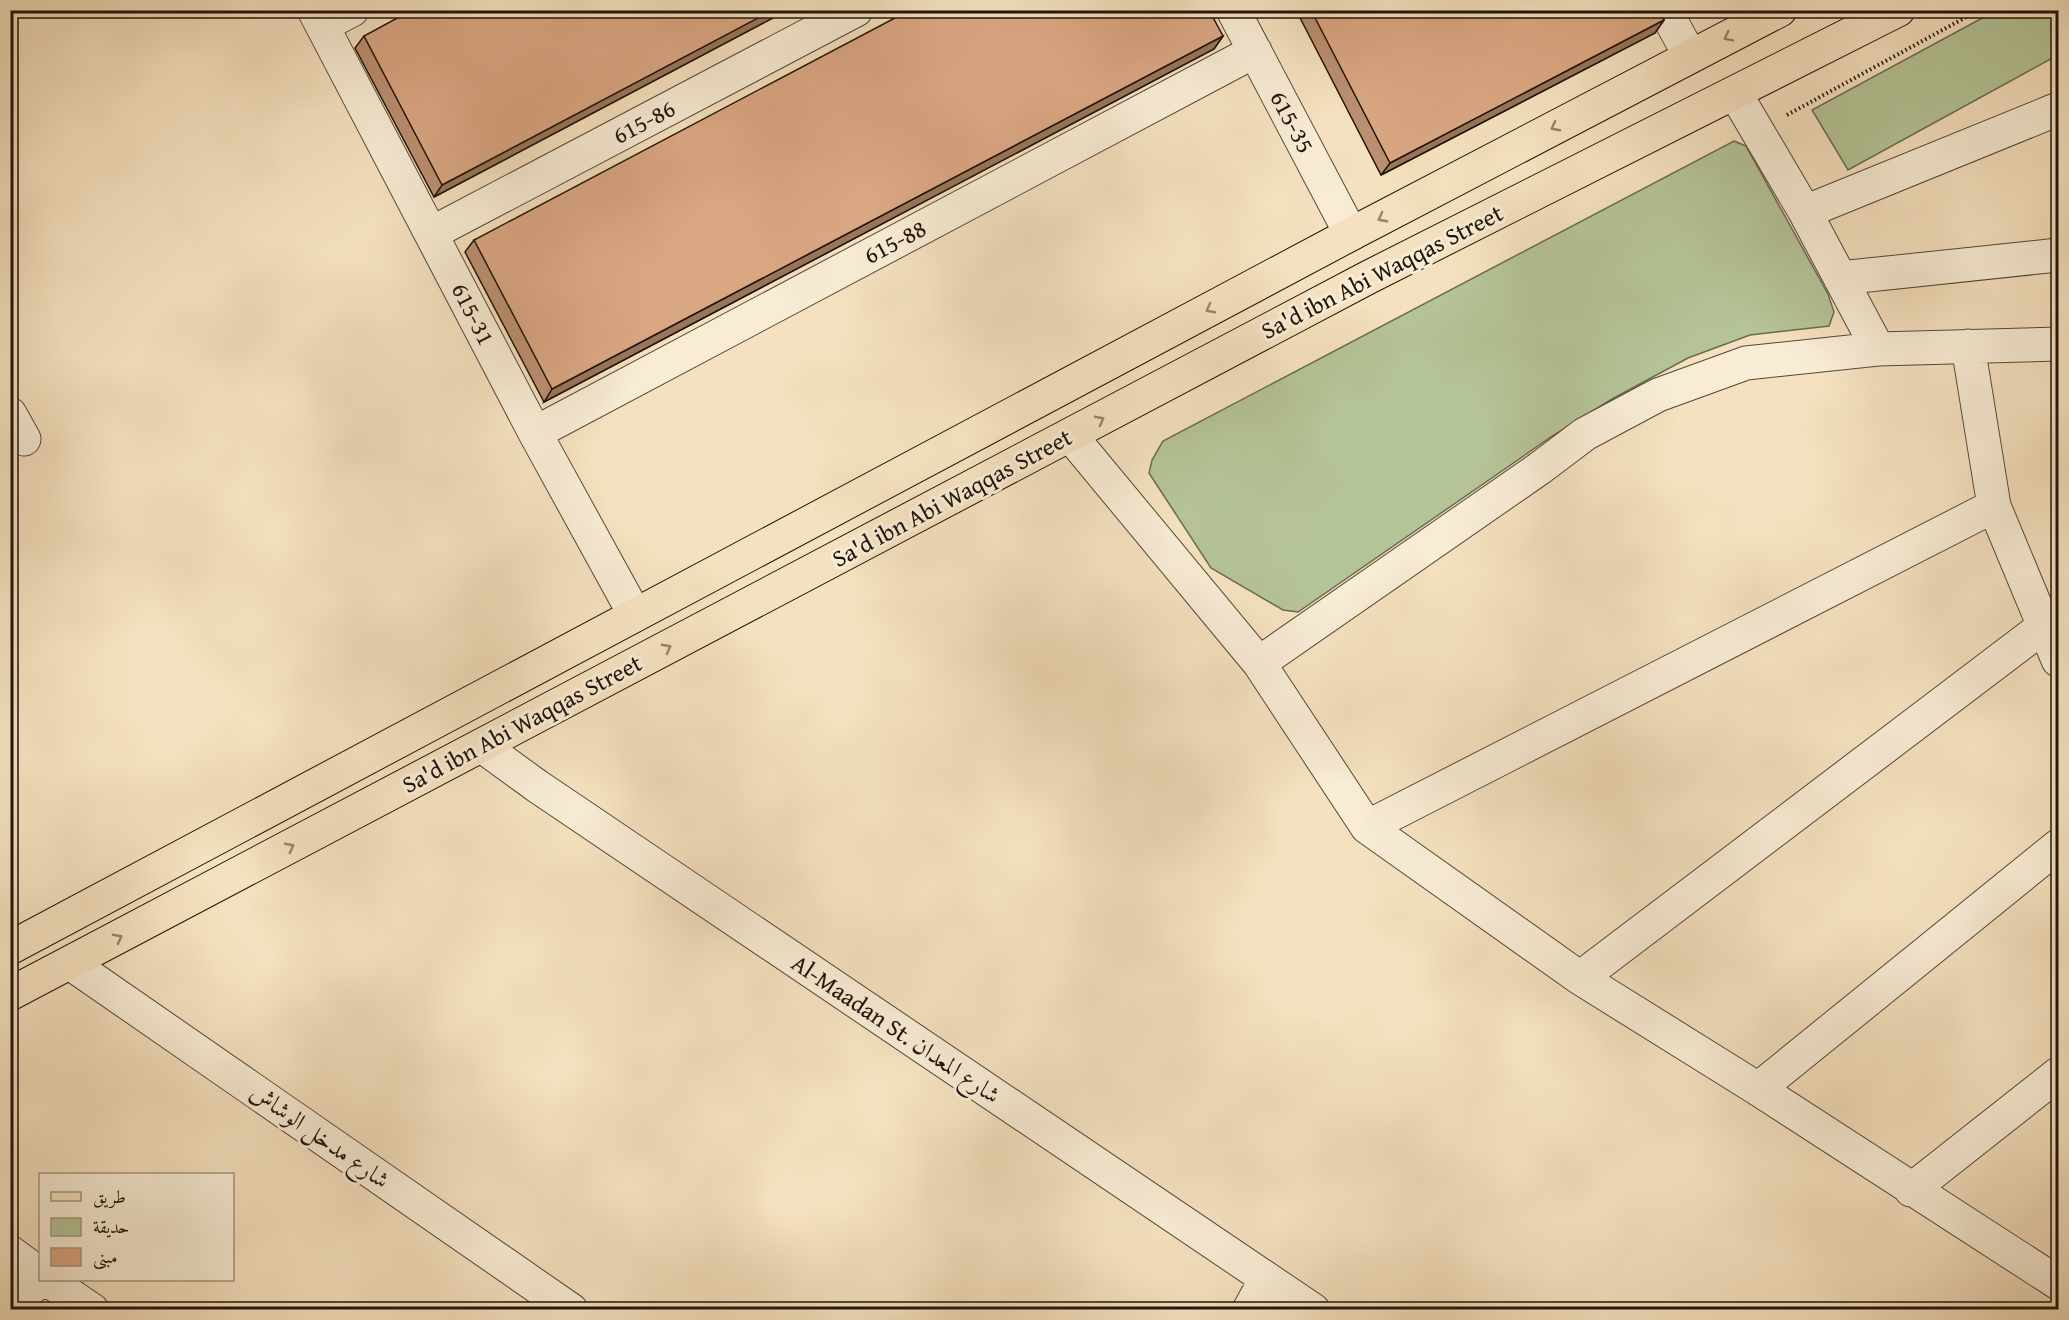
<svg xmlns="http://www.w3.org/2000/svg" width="2069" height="1320" viewBox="0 0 2069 1320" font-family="'Gentium Book Plus',Amiri,serif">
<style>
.green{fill:#b5c497;stroke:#6a6c50;stroke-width:1.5}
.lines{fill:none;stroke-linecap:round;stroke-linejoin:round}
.minor-casing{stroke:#544737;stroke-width:35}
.major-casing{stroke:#1f140a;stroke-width:35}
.path{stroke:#1f140a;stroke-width:4;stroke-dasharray:1.5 3;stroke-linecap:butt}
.minor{stroke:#f8ecd5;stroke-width:33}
.major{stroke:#f5e1bf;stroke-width:33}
.wall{fill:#bb9071;stroke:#1f140a;stroke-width:1.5}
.shaded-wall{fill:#99755c;stroke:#1f140a;stroke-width:1.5}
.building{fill:#daa783;stroke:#1f140a;stroke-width:1.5}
.oneway{stroke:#95856e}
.labels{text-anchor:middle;stroke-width:6;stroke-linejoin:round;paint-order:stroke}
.street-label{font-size:24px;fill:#1f140a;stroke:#f8ecd5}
</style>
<rect width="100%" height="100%" fill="#f5e1bf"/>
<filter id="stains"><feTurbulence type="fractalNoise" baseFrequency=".00333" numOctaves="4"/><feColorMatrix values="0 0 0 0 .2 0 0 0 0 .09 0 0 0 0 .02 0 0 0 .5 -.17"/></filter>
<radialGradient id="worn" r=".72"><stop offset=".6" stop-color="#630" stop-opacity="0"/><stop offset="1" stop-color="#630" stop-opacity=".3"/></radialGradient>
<path class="green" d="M1997 10 2058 11V55L1848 170 1812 110Z
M1734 141 1746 146 1828 294 1834 312 1829 326 1750 335 1688 358 1612 399 1551 437 1298 612 1283 610 1211 568 1149 473 1152 460 1163 441Z"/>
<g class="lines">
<g class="minor-casing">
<path id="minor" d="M314 10 535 433 635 615
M1233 10 1351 234
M1665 10 1690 56
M323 25 352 10
M1735 93 1805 212 1878 349
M1805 212 2058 109
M432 233 856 10
M1840 278 2058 255
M1968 346 1994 506 2058 660
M10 414 24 439
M535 433 1255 51
M1070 435 1259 663 1367 827 1580 978 1758 1089 2058 1283
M1259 663 1540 468 1585 434 1658 395 1746 363 1878 349 2058 344
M482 746 537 786 1313 1310
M1367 827 1994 506
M70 963 571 1310
M1580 978 2043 627
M1758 1089 2058 846
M1911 1190 2058 1074
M10 1252 40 1274
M48 1280 92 1310
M10 1303 42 1280
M1249 1310 1266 1279"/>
</g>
<g class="major-casing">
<path id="major" d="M10 948 1351 234 1780 10
M10 994 1369 277 1898 10"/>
</g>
<path class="path" d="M1787 115 1979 10"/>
<use href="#minor" class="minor"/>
<use href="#major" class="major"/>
</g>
<path class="wall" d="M788 10 434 197 355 48 364 36Z
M1296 10H1659L1664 20 1655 33 1381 175Z
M1223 36 1214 49 544 402 465 252 474 240Z"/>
<path class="shaded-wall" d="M773 10H788L434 197 442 185Z
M1664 20 1655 33 1381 175 1390 163Z
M1223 36 1214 49 544 402 552 389Z"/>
<path class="building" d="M412 10H773L442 185 364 36Z
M910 10H1209L1223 36 552 389 474 240Z
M1311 10H1659L1664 20 1390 163Z"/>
<defs><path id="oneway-chevron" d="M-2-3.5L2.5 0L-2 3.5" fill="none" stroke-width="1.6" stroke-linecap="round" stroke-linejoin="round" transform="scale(1.5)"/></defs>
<g class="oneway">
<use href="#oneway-chevron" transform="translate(1728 37) rotate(153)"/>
<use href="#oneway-chevron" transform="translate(1555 127) rotate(152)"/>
<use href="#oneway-chevron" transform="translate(1382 218) rotate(152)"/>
<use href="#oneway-chevron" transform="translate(1210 309) rotate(152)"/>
<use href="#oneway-chevron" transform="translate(1100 420) rotate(-28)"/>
<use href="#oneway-chevron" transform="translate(667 648) rotate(-28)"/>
<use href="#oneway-chevron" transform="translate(290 847) rotate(-28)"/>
<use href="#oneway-chevron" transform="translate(118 938) rotate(-28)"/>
</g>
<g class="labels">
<g class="street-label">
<text transform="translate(644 122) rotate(-28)" y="8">615-86</text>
<text transform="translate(1292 122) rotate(62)" y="8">615-35</text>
<text transform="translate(895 242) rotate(-28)" y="8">615-88</text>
<text transform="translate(1382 272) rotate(-27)" y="8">Sa'd ibn Abi Waqqas Street</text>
<text transform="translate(473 314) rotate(63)" y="8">615-31</text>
<text transform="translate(952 498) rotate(-28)" y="8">Sa'd ibn Abi Waqqas Street</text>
<text transform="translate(522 724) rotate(-28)" y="8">Sa'd ibn Abi Waqqas Street</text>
<text transform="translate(896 1029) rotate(34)" y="8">Al-Maadan St. شارع المعدان</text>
<text transform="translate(320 1136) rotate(35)" y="8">شارع مدخل الوشاش</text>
</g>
</g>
<rect width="2069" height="1320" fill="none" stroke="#f5e1bf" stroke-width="36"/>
<rect x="12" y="12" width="2045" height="1296" fill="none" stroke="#1f140a" stroke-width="3"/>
<rect x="18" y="18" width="2033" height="1284" fill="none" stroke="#1f140a" stroke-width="1.5"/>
<rect x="39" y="1173" width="195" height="108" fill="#f8ecd5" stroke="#a19684" stroke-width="1.5"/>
<rect x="51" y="1192" width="30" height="9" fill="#f5e1bf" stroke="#a19684" stroke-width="1.5"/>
<text x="93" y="1203" font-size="18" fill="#1f140a">طريق</text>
<rect x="51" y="1218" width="30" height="18" fill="#b5c497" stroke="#a19684" stroke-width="1.5"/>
<text x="93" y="1233" font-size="18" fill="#1f140a">حديقة</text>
<rect x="51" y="1248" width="30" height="18" fill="#daa783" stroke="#a19684" stroke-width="1.5"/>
<text x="93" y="1263" font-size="18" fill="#1f140a">مبنى</text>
<rect width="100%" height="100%" filter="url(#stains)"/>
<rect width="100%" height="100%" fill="url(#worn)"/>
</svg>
